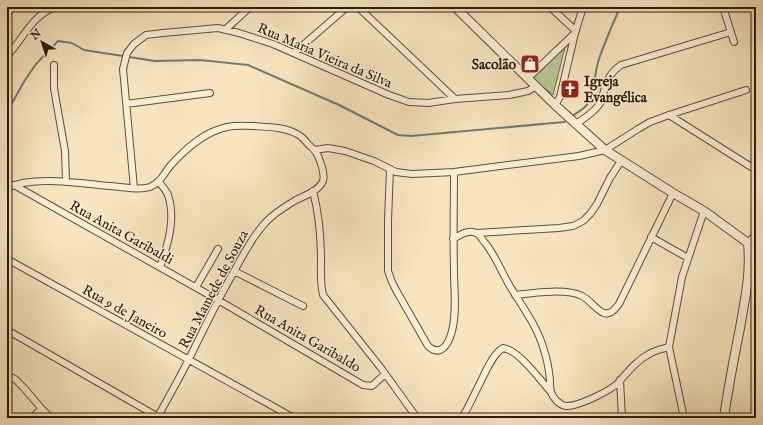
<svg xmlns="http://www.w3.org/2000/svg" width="763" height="425" viewBox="0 0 763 425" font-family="'IM FELL English',serif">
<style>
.green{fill:#b8c697;stroke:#727052}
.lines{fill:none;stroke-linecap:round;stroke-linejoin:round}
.stream{stroke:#707d71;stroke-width:2}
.minor-casing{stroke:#5f4e39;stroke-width:8}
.tertiary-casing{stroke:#5f4e39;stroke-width:10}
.minor{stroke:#faeed6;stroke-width:6}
.tertiary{stroke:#faeed6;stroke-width:8}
.labels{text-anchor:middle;stroke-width:3;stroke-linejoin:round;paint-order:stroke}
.street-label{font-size:14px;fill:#2c1b0c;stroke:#faeed6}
.poi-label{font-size:14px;font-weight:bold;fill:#2c1b0c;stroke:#faeed6;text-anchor:end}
</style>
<rect width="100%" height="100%" fill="#f8e5c0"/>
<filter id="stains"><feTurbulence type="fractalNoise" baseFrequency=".005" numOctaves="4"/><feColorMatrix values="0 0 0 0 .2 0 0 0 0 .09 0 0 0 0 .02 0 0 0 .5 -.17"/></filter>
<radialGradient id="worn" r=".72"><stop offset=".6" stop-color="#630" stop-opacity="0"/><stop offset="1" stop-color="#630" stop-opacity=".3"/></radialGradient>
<path class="green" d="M566 43 553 95 532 78Z"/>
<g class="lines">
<path class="stream" d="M7 112 25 80 36 64 58 41 72 43 84 50 155 61 200 60 248 65 339 105 398 135 411 136 564 122 567 120
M571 117C575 114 582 110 586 106 595 94 594 73 599 59 605 41 613 24 620 7"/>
<g class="minor-casing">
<path id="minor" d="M358 7 455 99
M550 7 576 31
M723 7 734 42
M226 29 250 7
M294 53 347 7
M7 56C24 38 30 18 54 7
M54 65V88L56 100 65 151 66 181
M528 78 574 34
M126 104 210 93
M555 105 560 97 575 33 583 7
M669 115 756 170
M576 124C583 119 593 113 598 106 602 102 602 96 604 91 606 81 612 71 621 65L731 32
M315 150 328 148 345 151 374 161 396 172 412 174 454 172 579 156 605 150 638 129 650 122 669 115 746 90
M390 169 388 220V271L392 282 396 290 428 346C441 358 449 343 452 331 457 312 454 290 454 270 453 237 454 204 454 172
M159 182C162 186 166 190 168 195 176 219 168 244 160 267
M14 185 218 300 363 385 372 386 385 374
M7 188C36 174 88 185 120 187 130 188 140 190 150 187 161 182 163 175 170 166 186 148 204 132 227 127 236 125 245 126 254 126 268 127 285 127 297 134 302 136 305 141 309 145 314 149 318 154 320 161 322 167 325 175 323 181 319 191 304 196 296 200 286 206 274 213 266 222 252 237 242 257 232 275 216 303 203 331 189 359 179 379 168 398 157 418
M134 188 123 69 127 53 134 44 146 35 163 33 218 28 239 33 273 44 389 95 409 102 428 103 455 99 509 95 528 91 536 86
M313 191C319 214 321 238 321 261 321 274 320 282 323 295L381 368 417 418
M477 233 559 228 573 226 583 221 590 214 597 204 610 178 621 161
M651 237 688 258
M453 239C460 235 470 228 478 234 481 237 483 241 486 244 495 256 501 270 508 283 521 305 537 325 544 350 547 359 549 370 550 380 550 383 550 388 551 392 553 398 559 405 566 406 577 407 610 391 618 383 628 372 636 361 649 354 655 350 662 349 669 347
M748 243 756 234
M7 259 294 418
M234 271 303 306
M196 287 218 249
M515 295C532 293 566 288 582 296 590 300 597 311 604 313 611 315 615 309 619 304L673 193
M7 330 160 418
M7 375 15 379 24 388 41 408 51 418
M620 380 622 418
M33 418 41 408
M462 418C468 408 473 397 478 387 484 376 492 354 503 348 519 350 540 380 551 392
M684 418 669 347 682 277 704 211"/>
</g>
<g class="tertiary-casing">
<path id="tertiary" d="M455 7 555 105 605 150 673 193 704 211 748 243C751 274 745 298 740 328 734 358 728 388 724 418"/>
</g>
<use href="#minor" class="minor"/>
<use href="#tertiary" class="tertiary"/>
</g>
<defs>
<g id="shop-square" transform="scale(1)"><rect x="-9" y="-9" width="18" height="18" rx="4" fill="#8f2418" stroke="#faeed6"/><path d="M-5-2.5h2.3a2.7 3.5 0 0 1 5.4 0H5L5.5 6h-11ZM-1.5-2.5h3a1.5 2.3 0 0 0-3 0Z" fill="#fff"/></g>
<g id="church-square" transform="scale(1)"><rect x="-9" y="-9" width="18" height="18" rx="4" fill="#8f2418" stroke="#faeed6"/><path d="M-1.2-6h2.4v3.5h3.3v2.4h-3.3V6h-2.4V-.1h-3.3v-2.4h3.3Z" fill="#fff"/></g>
</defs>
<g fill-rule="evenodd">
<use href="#shop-square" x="530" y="64"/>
<use href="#church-square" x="570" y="89"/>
</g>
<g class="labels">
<g class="street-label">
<text transform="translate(325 55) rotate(23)" y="5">Rua Maria Vieira da Silva</text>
<text transform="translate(122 232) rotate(29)" y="5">Rua Anita Garibaldi</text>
<text transform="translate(213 289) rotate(-62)" y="5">Rua Mamede de Souza</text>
<text transform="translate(125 311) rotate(29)" y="5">Rua 9 de Janeiro</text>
<text transform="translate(308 338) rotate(30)" y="5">Rua Anita Garibaldo</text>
</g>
<g class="poi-label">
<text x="516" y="69">Sacolão</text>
<text x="584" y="86" text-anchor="start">Igreja<tspan x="584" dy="16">Evangélica</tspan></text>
</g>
</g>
<rect width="763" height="425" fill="none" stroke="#f8e5c0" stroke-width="24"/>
<rect x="8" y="8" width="747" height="409" fill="none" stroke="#2c1b0c" stroke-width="2"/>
<rect x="12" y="12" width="739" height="401" fill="none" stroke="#2c1b0c"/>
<g transform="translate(42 42) rotate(321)" stroke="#faeed6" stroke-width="3" paint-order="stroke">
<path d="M0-3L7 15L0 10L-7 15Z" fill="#2c1b0c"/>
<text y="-6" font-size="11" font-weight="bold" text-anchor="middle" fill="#2c1b0c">N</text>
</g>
<rect width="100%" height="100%" filter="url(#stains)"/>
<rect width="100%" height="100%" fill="url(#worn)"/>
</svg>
